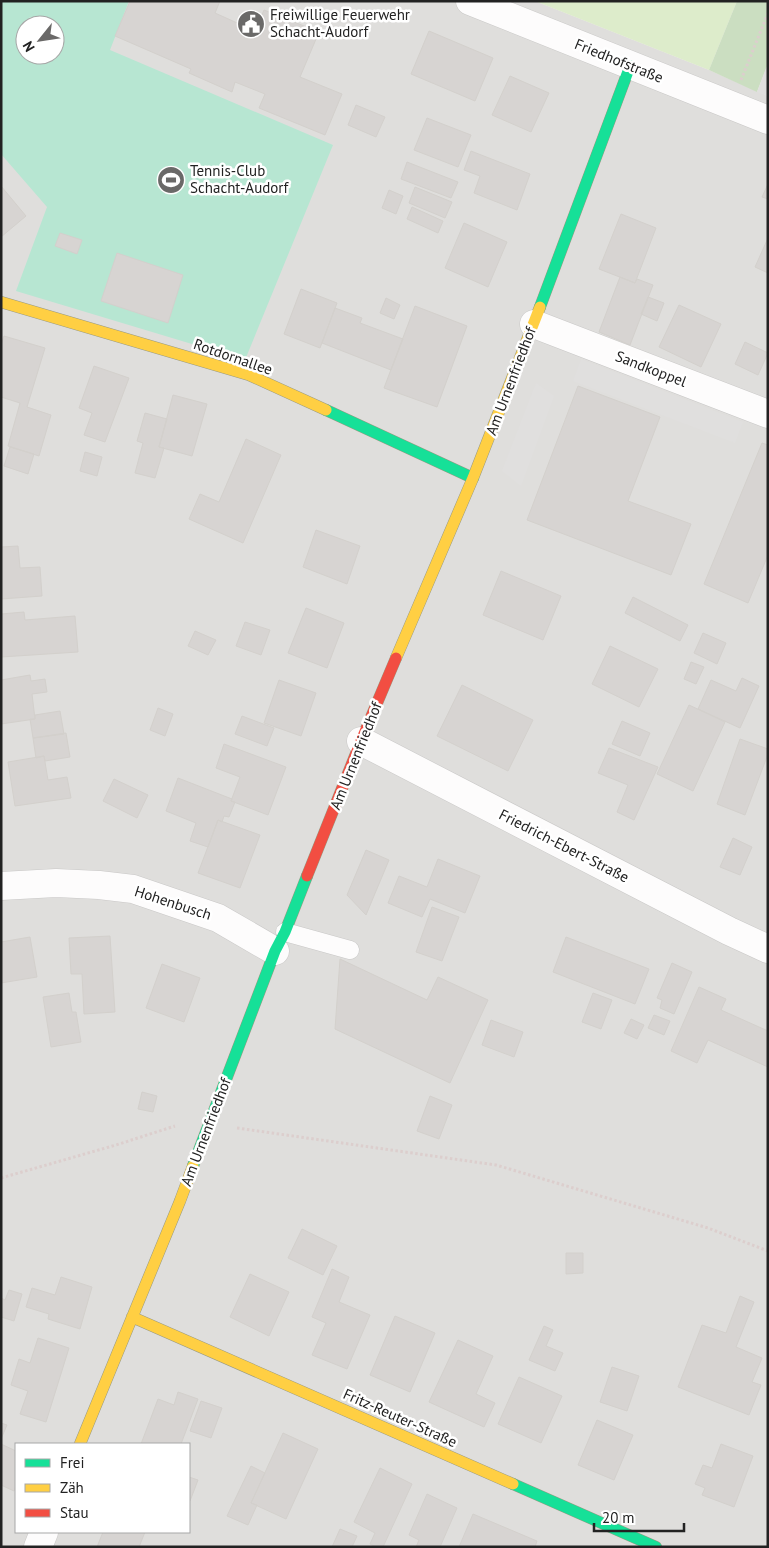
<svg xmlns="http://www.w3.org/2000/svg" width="769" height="1548" viewBox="0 0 769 1548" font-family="'PT Sans',sans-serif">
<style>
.residential{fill:#dfdedc;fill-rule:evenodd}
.grass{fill:#ddeccb}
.forest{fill:#cbdec1}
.pitch{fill:#b7e6d2;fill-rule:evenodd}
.parking{fill:#e0dfde}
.building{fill:#d7d4d2;stroke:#d3d0cc}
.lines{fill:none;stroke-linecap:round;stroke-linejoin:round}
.lane-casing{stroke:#c9c8c7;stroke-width:19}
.street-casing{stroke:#c9c8c7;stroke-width:29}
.fast-casing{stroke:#999a82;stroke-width:12}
.slow-casing{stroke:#999a82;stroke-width:12}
.jam-casing{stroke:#999a82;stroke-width:12}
.path{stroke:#dccecd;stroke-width:3;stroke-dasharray:2.5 2.5;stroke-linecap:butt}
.lane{stroke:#fdfcfc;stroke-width:18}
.street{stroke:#fdfcfc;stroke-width:28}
.fast{stroke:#16e098;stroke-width:11}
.slow{stroke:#ffcf43;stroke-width:11}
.jam{stroke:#f24e42;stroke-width:11}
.labels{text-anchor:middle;stroke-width:5;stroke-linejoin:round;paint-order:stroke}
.poi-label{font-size:15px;fill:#222;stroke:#fff;text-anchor:start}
.street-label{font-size:15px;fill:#222;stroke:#fff}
</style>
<rect width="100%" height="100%" fill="#f0eeeb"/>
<path class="residential" d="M1 1H535L709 70 768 96V1547H1ZM25 25H55V55H25ZM16 1444H189V1532H16Z"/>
<path class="grass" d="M535 1H737L709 70Z"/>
<path class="forest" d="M737 1H768V64L757 92 709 70Z"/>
<path class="pitch" d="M1 1H129L110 50 333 145 245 360 16 291 47 207 1 154ZM25 25H55V55H25Z"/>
<path class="parking" d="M766 68 768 69V96L757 92Z
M581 359 743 422 735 443 573 381Z
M536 383 554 396 521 486 502 471Z"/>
<path class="building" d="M130 1H220L215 13 255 31 264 10 319 32 300 77 342 94 325 135 259 108 265 94 235 82 232 92 189 73 191 69 115 36Z
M429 31 493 58 475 101 411 74Z
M510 76 549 93 531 132 492 115Z
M356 105 385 117 376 137 348 125Z
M427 118 471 135 458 167 414 150Z
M471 151 530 174 517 210 474 193 480 176 464 170Z
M407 162 458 182 451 198 401 179Z
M768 184V199L762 197Z
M1 186 26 216 1 237Z
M415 187 452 202 445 218 409 203Z
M389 190 403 196 396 214 382 208Z
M412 207 443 221 438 233 407 219Z
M621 214 656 228 635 283 599 269Z
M464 223 507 242 488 287 445 268Z
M60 233 82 240 77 254 55 246Z
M768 238V273L755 267Z
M117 253 183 275 168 323 101 301Z
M620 277 635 283 637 279 653 285 630 345 599 332Z
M301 289 337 303 320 348 284 334Z
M648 297 664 303 657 321 641 314Z
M386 298 400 305 394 319 380 313Z
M679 305 721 324 701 367 659 347Z
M415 306 467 326 437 407 384 388Z
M335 308 362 318 360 323 403 339 391 370 322 343Z
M4 336 45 348 27 407 51 415 39 456 8 446 20 403 1 397V345Z
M745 342 768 353 758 375 735 364Z
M94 366 129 378 105 442 84 435 92 413 79 408Z
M578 386 660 417 628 501 691 524 671 575 527 520Z
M173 395 207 404 192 456 159 447Z
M145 413 167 419 159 447 164 448 155 478 135 473 143 443 137 441Z
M246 439 281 455 243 543 189 519 200 494 219 502Z
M762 443 768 445V555L748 603 704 584Z
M10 447 34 454 28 474 4 466Z
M85 452 102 457 97 476 80 471Z
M316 530 360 546 347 584 303 567Z
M18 546 20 568 40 567 42 596 1 599V547Z
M501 571 561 596 543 640 483 615Z
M633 597 688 625 680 641 625 613Z
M306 608 344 623 327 668 288 653Z
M24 612 25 620 75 616 78 652 1 657V614Z
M245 622 270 630 261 655 236 646Z
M195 631 216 640 208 655 188 646Z
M703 633 726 643 717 664 694 653Z
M610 646 658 669 639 707 592 684Z
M691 662 704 667 696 684 684 679Z
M30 675 31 681 45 679 47 692 32 694 35 719 1 724V680Z
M742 678 759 686 740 728 698 709 711 680 736 691Z
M279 680 316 693 301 736 264 723Z
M462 685 533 720 508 771 437 736Z
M689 705 725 722 693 791 657 774Z
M158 708 173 714 165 736 150 730Z
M60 711 64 734 33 738 30 719H35V715Z
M242 716 274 728 267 746 235 734Z
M622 721 650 733 640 756 612 744Z
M66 733 70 757 45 761 44 756 36 758 33 738Z
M740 739 768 749V754L745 815 717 804Z
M224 744 286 767 268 815 231 801 240 777 216 768Z
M609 748 658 767 634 820 617 812 628 785 598 773Z
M44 756 48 780 67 777 71 798 15 806 8 762Z
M178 778 232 799 231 801 235 802 229 817 224 816 222 822 218 820 208 847 190 841 196 823 166 811Z
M114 779 148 795 137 818 103 801Z
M218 820 260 835 240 888 198 873Z
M733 838 752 847 740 875 720 867Z
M366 850 389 860 366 915 347 895Z
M438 859 480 876 465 913 430 899 422 917 388 903 399 876 427 887Z
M432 907 459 917 442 961 416 952Z
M110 936 115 1012 84 1014 82 974H71L69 938Z
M30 937 37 977 1 983V942Z
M566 937 649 969 635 1004 553 972Z
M340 959 427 1000 438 977 488 1000 450 1083 335 1029Z
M672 963 692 972 674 1014 660 1008 662 1000 657 998Z
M162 964 200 978 184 1022 146 1008Z
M699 987 726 999 721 1010 768 1031V1067L708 1040 697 1063 671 1051Z
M69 993 72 1012H76L81 1042 51 1047 43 997Z
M593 993 612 1000 601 1029 582 1022Z
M654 1015 670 1021 664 1035 648 1028Z
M631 1019 644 1025 637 1039 624 1033Z
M491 1020 523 1032 514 1057 482 1045Z
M142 1092 157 1096 153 1112 138 1109Z
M430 1096 452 1105 439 1139 417 1131Z
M302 1229 337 1246 323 1275 288 1258Z
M566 1253H583V1273L566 1274Z
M332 1269 349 1277 339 1302 370 1315 347 1369 312 1355 326 1323 312 1317Z
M250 1274 289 1292 269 1336 230 1317Z
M61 1277 92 1287 80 1329 48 1319 49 1314 26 1307 32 1288 55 1295Z
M9 1290 22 1294 14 1321 1 1317V1298L5 1300Z
M740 1296 754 1302 736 1347 762 1358 752 1382 761 1385 749 1415 678 1387 702 1325 726 1333Z
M395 1316 435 1333 410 1392 370 1375Z
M544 1326 553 1330 546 1346 563 1353 555 1371 529 1360Z
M38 1338 69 1348 46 1422 20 1414 28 1391 11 1385 19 1359 30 1363Z
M458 1340 493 1356 476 1394 495 1403 484 1427 429 1402Z
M612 1367 639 1376 627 1411 600 1402Z
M519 1377 562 1396 541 1443 498 1424Z
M178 1392 198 1399 181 1444H141L158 1399 174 1405Z
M201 1401 222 1408 211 1438 190 1431Z
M597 1420 633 1435 614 1480 578 1465Z
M1 1423 7 1425 1 1439Z
M283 1433 318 1449 286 1519 251 1503Z
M1 1444 16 1451V1485L14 1491 1 1485Z
M721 1444 753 1456 734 1507 702 1495 705 1488 695 1484 703 1465 712 1468Z
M251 1466 265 1473 251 1503 257 1505 248 1525 227 1516Z
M380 1468 412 1484 383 1547H376L370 1544 375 1533 354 1522Z
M189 1477 198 1480 190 1501H189Z
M427 1494 457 1508 440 1547H416L419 1540 409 1535Z
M473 1514 537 1541 535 1547H459Z
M340 1529 357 1536 352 1547H332Z
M103 1532H145L139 1547H97Z"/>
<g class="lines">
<g class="lane-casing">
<path id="lane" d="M285 932 350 950"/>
</g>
<g class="street-casing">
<path id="street" d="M470 1 768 120
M534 324 768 414
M361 741 729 931 768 949
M1 886 56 883 99 885 133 889 218 918 275 951
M38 1547 44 1532"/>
</g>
<g class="fast-casing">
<path id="fast" d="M540 307 630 66
M326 410 473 478
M193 1166 275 951 285 932 307 876
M513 1484 656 1547"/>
</g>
<g class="slow-casing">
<path id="slow" d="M1 302 249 375 326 410
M396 658 473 478 540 307
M132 1317 513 1484
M80 1444 180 1201 193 1166"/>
</g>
<g class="jam-casing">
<path id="jam" d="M307 876 361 741 396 658"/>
</g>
<path class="path" d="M741 80 768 13
M237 1128 496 1165 708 1228 768 1251
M1 1178 116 1145 175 1126"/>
<use href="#lane" class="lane"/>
<use href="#street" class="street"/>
<use href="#fast" class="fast"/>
<use href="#slow" class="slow"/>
<use href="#jam" class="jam"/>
</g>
<defs>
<g id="civic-disc" transform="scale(1.4375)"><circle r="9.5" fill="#6a6968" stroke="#fff"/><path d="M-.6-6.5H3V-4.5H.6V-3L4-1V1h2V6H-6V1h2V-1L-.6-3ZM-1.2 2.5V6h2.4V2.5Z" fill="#fff"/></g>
<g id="stadium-disc" transform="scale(1.4375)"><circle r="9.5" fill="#6a6968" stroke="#fff"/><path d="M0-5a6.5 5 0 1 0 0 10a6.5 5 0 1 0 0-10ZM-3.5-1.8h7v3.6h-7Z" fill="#fff"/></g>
</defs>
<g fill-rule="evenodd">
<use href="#civic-disc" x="251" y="24"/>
<use href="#stadium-disc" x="171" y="180"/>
</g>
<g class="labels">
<g class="poi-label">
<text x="270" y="20">Freiwillige Feuerwehr<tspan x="270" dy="17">Schacht-Audorf</tspan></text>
<text x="190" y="176">Tennis-Club<tspan x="190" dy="17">Schacht-Audorf</tspan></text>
</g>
<g class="street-label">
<text transform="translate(619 61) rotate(22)" y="5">Friedhofstraße</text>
<text transform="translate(233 357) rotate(19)" y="5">Rotdornallee</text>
<text transform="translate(651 369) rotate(21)" y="5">Sandkoppel</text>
<text transform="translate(511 381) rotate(-69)" y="5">Am Urnenfriedhof</text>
<text transform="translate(356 756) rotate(-68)" y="5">Am Urnenfriedhof</text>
<text transform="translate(564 846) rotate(27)" y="5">Friedrich-Ebert-Straße</text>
<text transform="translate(173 903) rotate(18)" y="5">Hohenbusch</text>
<text transform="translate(206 1132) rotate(-69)" y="5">Am Urnenfriedhof</text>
<text transform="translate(400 1418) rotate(24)" y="5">Fritz-Reuter-Straße</text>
</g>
</g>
<rect width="769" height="1548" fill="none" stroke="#222222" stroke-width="5"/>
<rect x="15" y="1443" width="175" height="90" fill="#ffffff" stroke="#a7a7a7"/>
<rect x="25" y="1459" width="25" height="8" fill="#16e098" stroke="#a7a7a7"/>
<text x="60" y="1468" font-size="15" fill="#222222">Frei</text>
<rect x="25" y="1484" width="25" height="8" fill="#ffcf43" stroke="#a7a7a7"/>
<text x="60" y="1493" font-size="15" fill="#222222">Zäh</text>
<rect x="25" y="1509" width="25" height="8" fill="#f24e42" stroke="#a7a7a7"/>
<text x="60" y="1518" font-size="15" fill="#222222">Stau</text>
<g transform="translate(40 40) rotate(240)"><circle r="24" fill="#ffffff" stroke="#a7a7a7"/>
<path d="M0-4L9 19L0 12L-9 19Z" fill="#6a6968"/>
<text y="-8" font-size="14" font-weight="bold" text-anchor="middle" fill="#222222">N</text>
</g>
<path d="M594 1523v8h90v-8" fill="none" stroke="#222222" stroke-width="2.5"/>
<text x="602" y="1523" font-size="15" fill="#222222" stroke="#ffffff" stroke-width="4" paint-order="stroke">20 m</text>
</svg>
